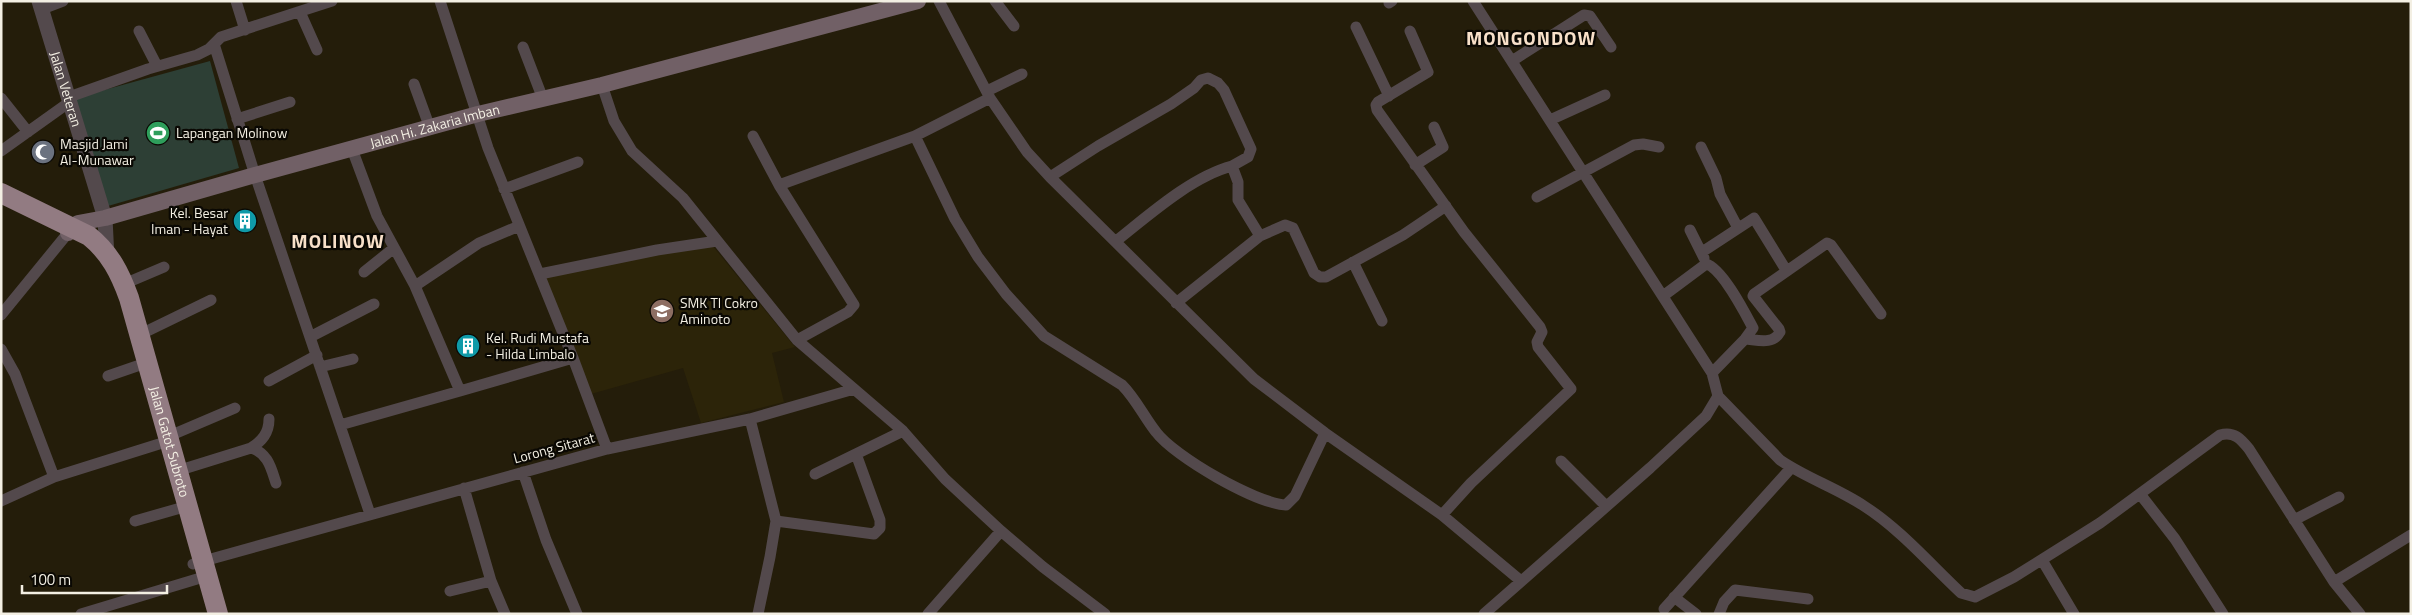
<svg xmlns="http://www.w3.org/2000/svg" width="2412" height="615" viewBox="0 0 2412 615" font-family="'Titillium Web',sans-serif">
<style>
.built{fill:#2c2409}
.green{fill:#2d3f35}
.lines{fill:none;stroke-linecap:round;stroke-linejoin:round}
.minor{stroke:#53494c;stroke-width:11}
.tertiary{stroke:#53494c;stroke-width:15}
.secondary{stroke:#716066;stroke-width:16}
.trunk{stroke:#927b82;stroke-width:20}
.labels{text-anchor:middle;stroke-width:4.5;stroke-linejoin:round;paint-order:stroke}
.street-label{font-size:14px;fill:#f3efe3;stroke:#0a0803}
.poi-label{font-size:14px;fill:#f3efe3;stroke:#0a0803;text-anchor:start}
.district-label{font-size:19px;font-weight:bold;letter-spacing:1px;fill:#f8e0c9;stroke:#0a0803}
</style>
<rect width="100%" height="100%" fill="#241d0a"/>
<path class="built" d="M712 245 795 347 772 353 784 402 701 423 683 368 591 394 543 274Z"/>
<path class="green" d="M210 61 239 168 108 206 75 98Z"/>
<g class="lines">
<path class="minor" d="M236 1 245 30
M939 1 990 98 1027 152 1050 177 1254 379 1325 433 1442 515 1521 581
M995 1 1014 26
M1473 1 1712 373 1718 396 1706 416 1650 468 1484 614
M1389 3 1392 1
M42 9 63 1
M300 12 317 50
M1356 27 1389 96
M139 31 157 66
M1410 31 1428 72 1378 102 1376 105 1377 110 1464 232 1540 327 1542 332 1537 342 1538 347 1571 389 1471 483 1442 515
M214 44 255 175 370 514
M523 47 543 99
M1512 61 1584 15 1590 16 1611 47
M414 84 430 128
M602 85 614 121 632 151 683 198 797 340 903 431 945 479 1001 531 1043 567 1105 614
M987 91 1022 74
M69 97 148 69 197 55 209 49 221 37 332 1
M1 98 28 132
M990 98 915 136 955 219 978 257 1006 294 1044 336 1122 385C1136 399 1144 417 1156 432 1175 457 1255 503 1286 505L1295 496 1325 433
M237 119 290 102
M1550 120 1605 95
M753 136 779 185 854 305 848 312 797 340
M1701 147 1716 178 1720 194 1738 228
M1 151 71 101
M1415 165 1443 147 1434 127
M1050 177 1098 146 1171 104 1194 88 1201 80 1208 78 1218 83 1224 90 1251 149 1248 157 1232 166 1238 182V200L1260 236
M779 185 915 136
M504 189 578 162
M1537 197 1634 145 1643 144 1659 147
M1690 230 1704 258
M1116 241C1149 215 1191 177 1232 166
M1702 252 1754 218 1786 270
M1353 262 1382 321
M364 272 394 248
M540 274 657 250 717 241
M124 284 164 267
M415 286 479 243 519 226
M1663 296 1706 264C1722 268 1745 313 1753 328L1745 339 1712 373
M1176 303 1260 236 1285 225 1293 228 1314 273 1320 277H1326L1403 235 1446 206
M1 315 68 233
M139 335 211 300
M310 337 374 304
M1745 339C1758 340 1773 345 1780 332L1779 329 1753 296 1754 294 1827 243 1831 245 1881 314
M1 349 15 374 54 477
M320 367 353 359
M108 376 137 366
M269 381 317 355
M460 391 573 358
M1718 396 1780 460C1806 478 1837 488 1864 506 1900 529 1930 564 1961 593L1975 597 2014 577 2100 523 2220 435C2234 431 2241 439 2249 449L2334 582 2360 614
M750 419 776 521 770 557 758 614
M340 425 460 391 415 286 377 216 352 149
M167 437 235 408
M251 448C262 441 269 433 269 419
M607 449 750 419 854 389
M1561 461 1606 506
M177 471 251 448C268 453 271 468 276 483
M523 472 546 540 577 614
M815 474 903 431
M464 488 491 581 505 614
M2140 494 2175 539 2223 614
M1 501 54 477 159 444
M2294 520 2339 497
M135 521 177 509
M776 521 874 534 880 528V520L856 454
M2042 560 2074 614
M193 564 607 449 573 358 488 148 440 1
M2334 582 2411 535
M450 591 491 581
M1674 597 1696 614
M1664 609 1791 468
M81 614 197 579
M928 614 1001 531
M1719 614 1724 602 1735 590 1808 599"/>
<path class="tertiary" id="s1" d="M39 1 105 218 107 258"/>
<path class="secondary" id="s2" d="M68 233 78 223 105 218 255 175 478 114 602 85 918 1"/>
<path class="trunk" id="s3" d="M1 193 89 236C110 253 120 273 129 298L218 614"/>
</g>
<defs>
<g id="stadium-disc" transform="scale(1.25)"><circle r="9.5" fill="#2e9e5b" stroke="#0a0803"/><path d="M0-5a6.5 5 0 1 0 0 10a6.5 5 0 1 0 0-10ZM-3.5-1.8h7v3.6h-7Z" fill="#fff"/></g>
<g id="mosque-disc" transform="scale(1.25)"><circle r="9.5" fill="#6b7280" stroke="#0a0803"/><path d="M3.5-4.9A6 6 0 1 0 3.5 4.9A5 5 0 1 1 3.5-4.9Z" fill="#fff"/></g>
<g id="building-disc" transform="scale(1.25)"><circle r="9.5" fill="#0f9aa8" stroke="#0a0803"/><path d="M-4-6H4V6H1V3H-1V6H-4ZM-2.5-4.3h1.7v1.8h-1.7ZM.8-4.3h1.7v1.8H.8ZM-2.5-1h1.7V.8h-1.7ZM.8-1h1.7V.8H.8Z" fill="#fff"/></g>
<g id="school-disc" transform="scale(1.25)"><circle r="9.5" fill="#8d6e63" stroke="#0a0803"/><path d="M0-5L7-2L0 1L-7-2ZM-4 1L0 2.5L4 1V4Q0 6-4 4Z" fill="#fff"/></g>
</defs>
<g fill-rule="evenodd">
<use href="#stadium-disc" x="158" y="133"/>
<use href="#mosque-disc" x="43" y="152"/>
<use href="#building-disc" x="245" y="221"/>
<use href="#school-disc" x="662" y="311"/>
<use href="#building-disc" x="468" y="346"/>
</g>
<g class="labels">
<g class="street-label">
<text dy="5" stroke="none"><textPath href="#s1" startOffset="92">Jalan Veteran</textPath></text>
<text dy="5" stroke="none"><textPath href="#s2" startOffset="384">Jalan Hi. Zakaria Imban</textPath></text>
<text dy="5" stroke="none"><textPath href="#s3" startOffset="322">Jalan Gatot Subroto</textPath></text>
<text transform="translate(554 448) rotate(-15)" y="5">Lorong Sitarat</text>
</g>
<g class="poi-label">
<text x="176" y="138">Lapangan Molinow</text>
<text x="60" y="149">Masjid Jami<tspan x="60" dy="16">Al-Munawar</tspan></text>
<text x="228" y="218" text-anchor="end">Kel. Besar<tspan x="228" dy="16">Iman - Hayat</tspan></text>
<text x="680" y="308">SMK TI Cokro<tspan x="680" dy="16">Aminoto</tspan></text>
<text x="486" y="343">Kel. Rudi Mustafa<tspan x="486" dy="16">- Hilda Limbalo</tspan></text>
</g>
<g class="district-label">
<text x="1531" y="45">MONGONDOW</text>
<text x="338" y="248">MOLINOW</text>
</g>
</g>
<rect width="2412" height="615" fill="none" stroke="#f3efe3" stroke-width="5"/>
<path d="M22 585v8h145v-8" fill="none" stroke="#f3efe3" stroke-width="2.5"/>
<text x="30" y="585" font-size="15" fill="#f3efe3" stroke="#0a0803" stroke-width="4" paint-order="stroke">100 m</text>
</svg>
